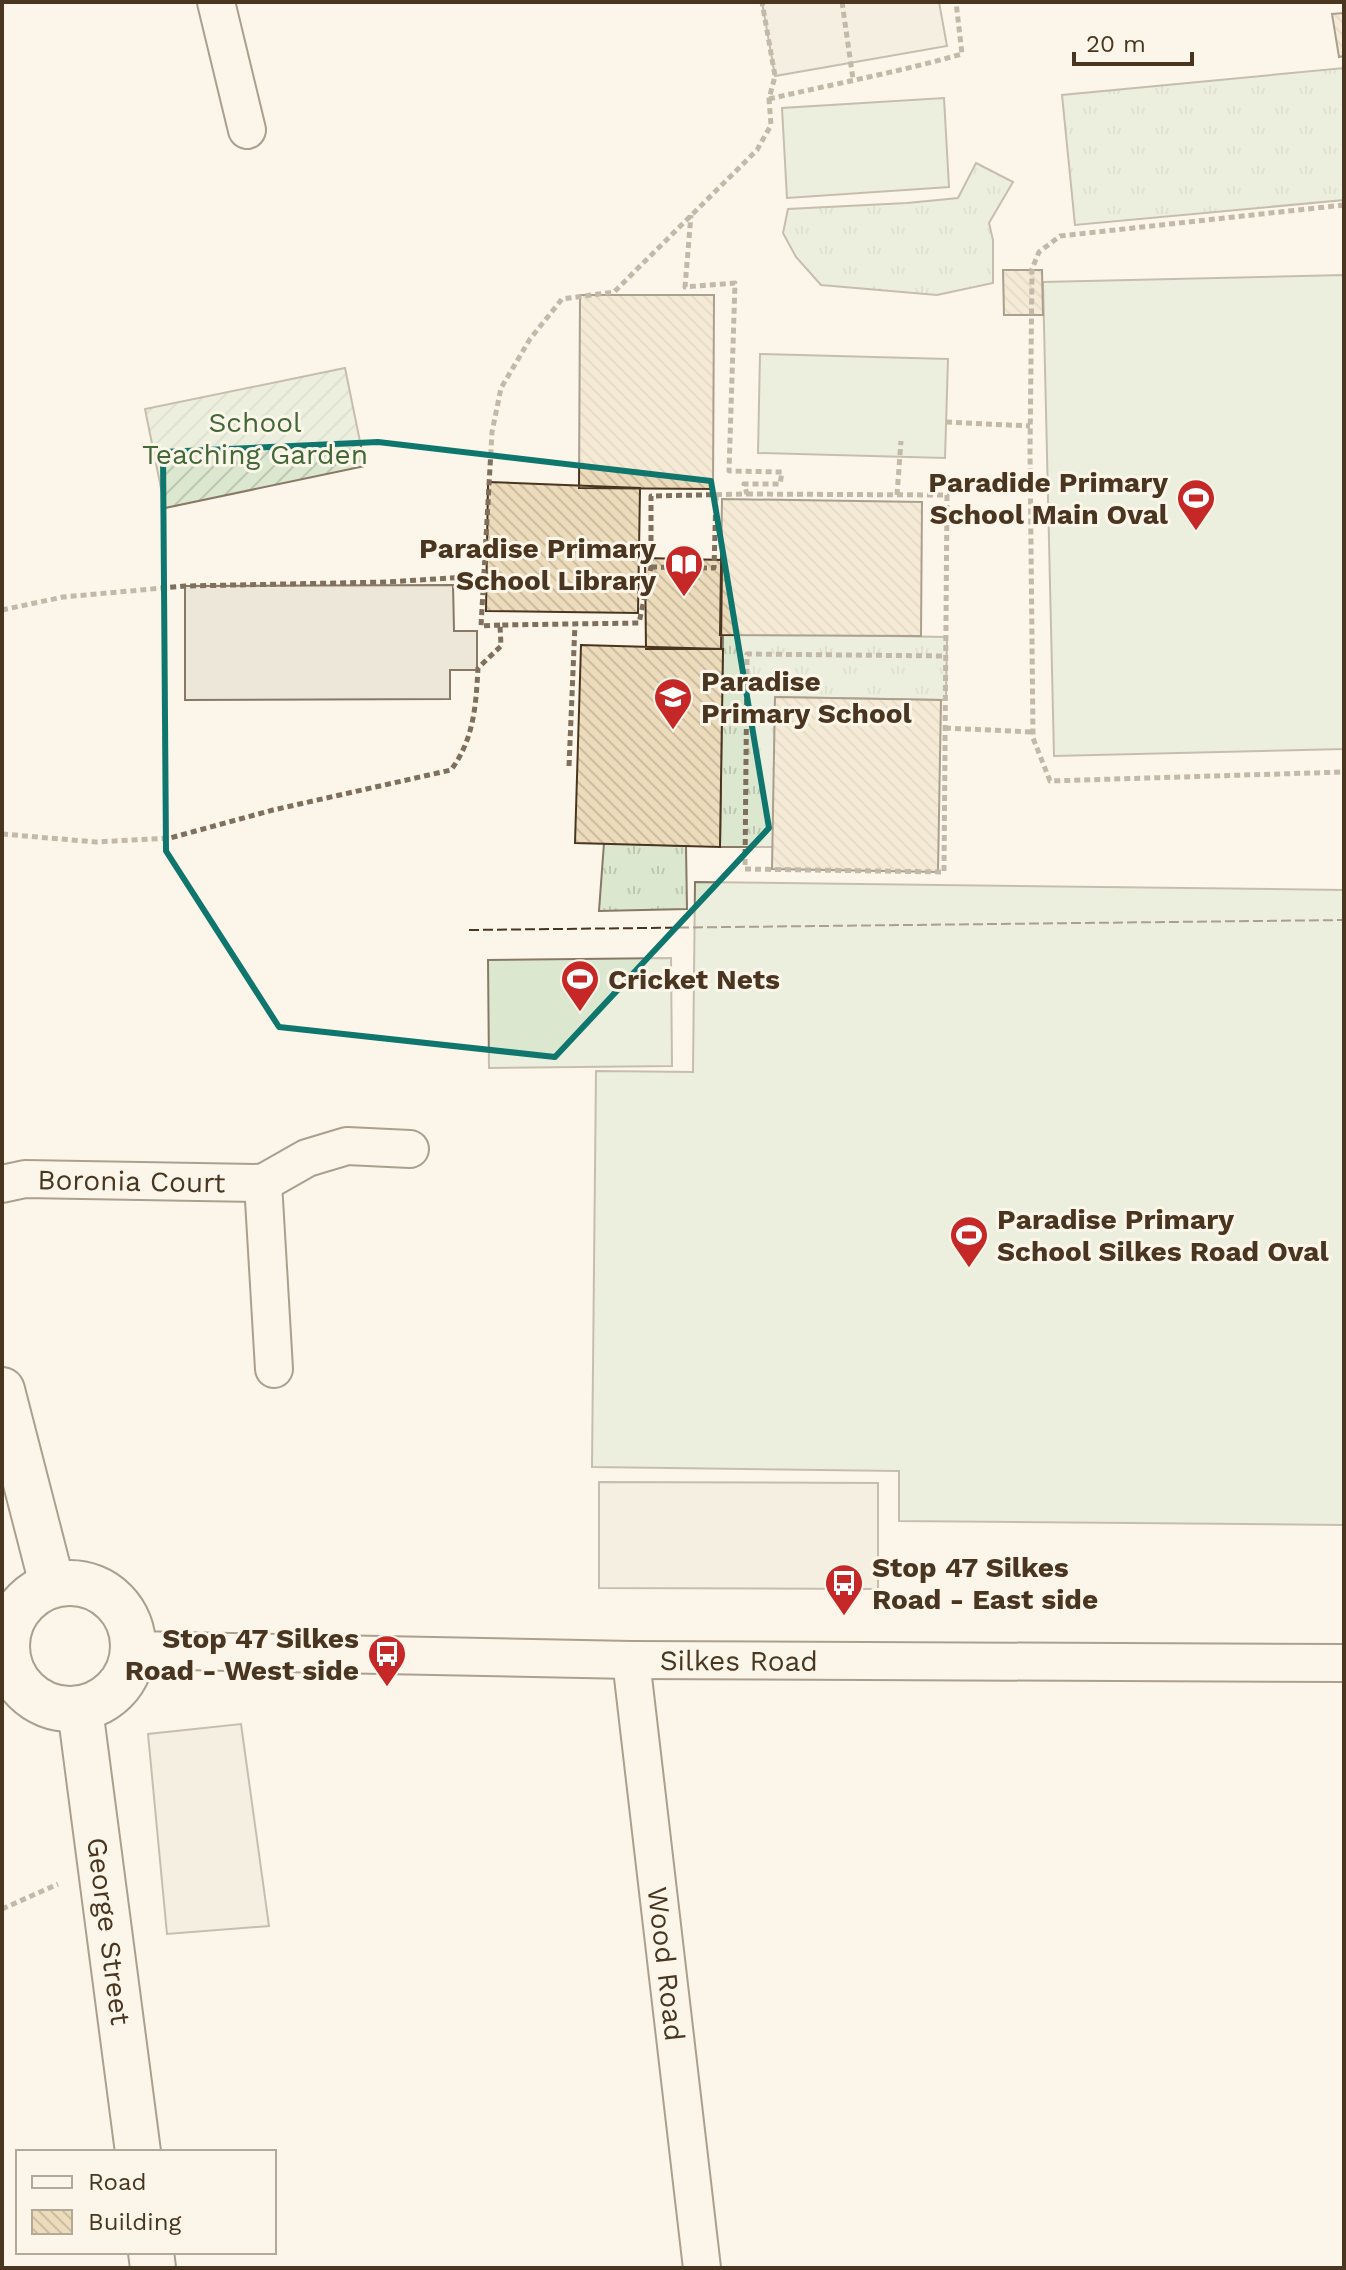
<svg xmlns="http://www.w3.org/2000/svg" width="1346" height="2270" viewBox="0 0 1346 2270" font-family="'Work Sans',sans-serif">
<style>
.grass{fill:url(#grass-tufts);stroke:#887966;stroke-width:2}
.garden{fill:url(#garden-furrows);stroke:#887966;stroke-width:2}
.pitch{fill:#dce7d0;stroke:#887966;stroke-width:2}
.parking{fill:#ede7d9;stroke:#887966;stroke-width:2}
.building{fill:url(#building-back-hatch);stroke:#4a3520;stroke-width:2}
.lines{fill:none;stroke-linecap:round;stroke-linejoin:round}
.minor-casing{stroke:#4a3520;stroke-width:40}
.tertiary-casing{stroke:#4a3520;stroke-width:48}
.path{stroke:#7f6f5c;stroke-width:5;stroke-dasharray:6 4;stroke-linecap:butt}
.minor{stroke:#fbf6e9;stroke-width:36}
.tertiary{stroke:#fbf6e9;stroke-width:44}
.fence{stroke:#4a3520;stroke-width:2;stroke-dasharray:10 4;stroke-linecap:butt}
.marked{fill:none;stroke:#0f766e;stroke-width:6;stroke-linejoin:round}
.labels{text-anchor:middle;stroke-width:6;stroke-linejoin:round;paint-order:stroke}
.park-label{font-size:28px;fill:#436837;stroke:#fbf6e9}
.poi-label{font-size:28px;font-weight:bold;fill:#4a3520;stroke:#fbf6e9;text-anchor:start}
.street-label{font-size:28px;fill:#4a3520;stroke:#fbf6e9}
</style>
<defs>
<pattern id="grass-tufts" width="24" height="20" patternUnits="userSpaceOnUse" patternTransform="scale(2)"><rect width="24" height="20" fill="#dce7d0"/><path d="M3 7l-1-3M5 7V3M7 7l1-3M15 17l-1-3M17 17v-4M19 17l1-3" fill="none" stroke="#bec7b2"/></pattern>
<pattern id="garden-furrows" width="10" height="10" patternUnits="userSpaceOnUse" patternTransform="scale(2)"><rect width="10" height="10" fill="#dce7d0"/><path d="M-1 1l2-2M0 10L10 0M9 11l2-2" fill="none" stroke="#bec7b2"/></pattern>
<pattern id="building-back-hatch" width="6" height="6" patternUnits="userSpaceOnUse" patternTransform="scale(2)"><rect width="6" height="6" fill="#ecdcbc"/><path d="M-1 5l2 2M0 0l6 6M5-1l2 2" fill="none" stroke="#ccbda1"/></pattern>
</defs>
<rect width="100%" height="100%" fill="#fbf6e9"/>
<path class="grass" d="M1344 68V200L1075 225 1062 95Z
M976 163 1013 182 989 223 993 240V283L937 295 821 285 796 257 783 233 788 209 907 203 958 198Z
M723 633 947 637 946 700 775 697 773 847H720Z
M604 843 686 846 687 909 599 911Z"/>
<path class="garden" d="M345 368 365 466 165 508 145 409Z"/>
<path class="pitch" d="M944 98 949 187 787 198 782 108Z
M1344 275V749L1054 756 1043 282Z
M760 354 948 359 945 458 758 453Z
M695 882 1344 890V1525L899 1521V1471L592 1467 596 1071 693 1072Z
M671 958 672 1066 489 1068 488 960Z"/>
<path class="parking" d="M762 2H939L947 46 775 76Z
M453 585 454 631H477V670H450V699L185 700V586Z
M599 1482 878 1483V1589L599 1588Z
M241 1724 269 1926 167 1934 148 1734Z"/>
<path class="building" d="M1344 13V56L1339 57 1332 14Z
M1003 270H1042L1043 315H1004Z
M580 295H714L713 489 579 488Z
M488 482 640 488 638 613 486 611Z
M722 499 922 502 921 636 720 635Z
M645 558 722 560 721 649H646Z
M581 645 723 649 720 847 575 843Z
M775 697 941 700 938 872 772 869Z"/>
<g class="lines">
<g class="minor-casing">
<g id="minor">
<path d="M216 2 247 130"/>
<path d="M263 1183 274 1369"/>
<path id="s1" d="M2 1184 25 1179 263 1183 307 1158 347 1146 410 1149"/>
<path d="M2 1635H7"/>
<path id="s2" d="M133 1650 631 1660 1344 1663"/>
<path id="s3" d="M631 1660 702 2268"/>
</g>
</g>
<g class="tertiary-casing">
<g id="tertiary">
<path d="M2 1390 52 1584"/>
<circle cx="70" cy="1646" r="63"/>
<path id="s4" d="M80 1709 138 2152"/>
<path d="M151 2252 153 2268"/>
</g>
</g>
<path class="path" d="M842 2 853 79
M769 99C833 84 899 72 962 54L956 2
M1344 205 1060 236 1039 252 1032 269 1030 451 1033 738 1050 781 1344 772
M946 422 1030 426
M747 494 947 495 944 872 745 869 747 654 946 656
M897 495 901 441
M651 567 714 568 716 495
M2 610 63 597 185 586 387 582 484 576
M500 625 481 626 492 432 501 388 530 339 562 299 614 292 757 150 771 125 769 99 775 76 762 2
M945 728 1033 732
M569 766 575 624
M2 834 96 842 170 838 273 810 451 770C474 739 476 705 478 668L501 646 500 625 639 623 651 567V496L747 494 744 484H780L782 472 729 471 735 283 685 287 691 215
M2 1909 58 1884"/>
<use href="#minor" class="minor"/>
<use href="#tertiary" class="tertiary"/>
<path class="fence" d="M469 930 1344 920"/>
</g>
<path d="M0 0H1346V2270H0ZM378 442 711 481 769 828 555 1057 279 1027 166 851 163 452Z" fill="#fbf6e9" fill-opacity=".55" fill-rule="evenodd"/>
<path class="marked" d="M378 442 711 481 769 828 555 1057 279 1027 166 851 163 452Z"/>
<defs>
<g id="stadium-pin" transform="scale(2)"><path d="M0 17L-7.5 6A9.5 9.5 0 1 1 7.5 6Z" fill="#c62828" stroke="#fbf6e9"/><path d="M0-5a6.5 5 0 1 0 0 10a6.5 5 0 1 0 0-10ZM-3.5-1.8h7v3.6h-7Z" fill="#fff"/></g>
<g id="library-pin" transform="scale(2)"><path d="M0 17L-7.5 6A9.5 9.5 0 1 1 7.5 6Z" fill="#c62828" stroke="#fbf6e9"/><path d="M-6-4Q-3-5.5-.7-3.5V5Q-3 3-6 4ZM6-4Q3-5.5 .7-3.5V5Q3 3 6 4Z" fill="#fff"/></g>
<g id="school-pin" transform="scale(2)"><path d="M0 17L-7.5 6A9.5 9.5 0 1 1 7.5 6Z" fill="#c62828" stroke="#fbf6e9"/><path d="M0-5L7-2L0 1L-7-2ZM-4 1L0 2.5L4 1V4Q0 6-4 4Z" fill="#fff"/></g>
<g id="bus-pin" transform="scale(2)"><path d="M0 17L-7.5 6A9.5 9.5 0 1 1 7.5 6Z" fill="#c62828" stroke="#fbf6e9"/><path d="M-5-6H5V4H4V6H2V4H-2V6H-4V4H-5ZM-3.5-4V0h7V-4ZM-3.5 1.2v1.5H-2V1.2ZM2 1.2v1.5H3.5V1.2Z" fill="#fff"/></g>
</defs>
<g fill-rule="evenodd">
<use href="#stadium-pin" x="1196" y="498"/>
<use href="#library-pin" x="684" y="564"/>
<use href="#school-pin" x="673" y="697"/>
<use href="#stadium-pin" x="580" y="979"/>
<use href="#stadium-pin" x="969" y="1235"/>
<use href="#bus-pin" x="844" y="1583"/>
<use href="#bus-pin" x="387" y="1654"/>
</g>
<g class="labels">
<g class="park-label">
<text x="255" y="432">School<tspan x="255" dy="32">Teaching Garden</tspan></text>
</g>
<g class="poi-label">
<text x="1168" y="492" text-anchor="end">Paradide Primary<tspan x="1168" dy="32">School Main Oval</tspan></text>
<text x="656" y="558" text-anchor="end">Paradise Primary<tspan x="656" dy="32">School Library</tspan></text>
<text x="701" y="691">Paradise<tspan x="701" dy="32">Primary School</tspan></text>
<text x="608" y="989">Cricket Nets</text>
<text x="997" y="1229">Paradise Primary<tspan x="997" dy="32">School Silkes Road Oval</tspan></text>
<text x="872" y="1577">Stop 47 Silkes<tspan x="872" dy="32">Road - East side</tspan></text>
<text x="359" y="1648" text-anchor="end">Stop 47 Silkes<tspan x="359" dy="32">Road - West side</tspan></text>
</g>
<g class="street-label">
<text dy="10" stroke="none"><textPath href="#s1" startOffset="130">Boronia Court</textPath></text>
<text dy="10" stroke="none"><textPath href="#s2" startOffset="606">Silkes Road</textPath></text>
<text dy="10" stroke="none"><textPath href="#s4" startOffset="224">George Street</textPath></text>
<text dy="10" stroke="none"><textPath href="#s3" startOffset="306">Wood Road</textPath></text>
</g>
</g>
<rect width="1346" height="2270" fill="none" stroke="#4a3520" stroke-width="8"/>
<rect x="16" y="2150" width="260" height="104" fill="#fbf6e9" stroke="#b4a999" stroke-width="2"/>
<rect x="32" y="2176" width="40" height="12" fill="#fbf6e9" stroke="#b4a999" stroke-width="2"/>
<text x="88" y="2190" font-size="24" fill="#4a3520">Road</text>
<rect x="32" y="2210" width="40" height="24" fill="url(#building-back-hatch)" stroke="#b4a999" stroke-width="2"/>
<text x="88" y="2230" font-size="24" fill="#4a3520">Building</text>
<path d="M1074 52v12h118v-12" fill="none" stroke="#4a3520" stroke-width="4"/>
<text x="1086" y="52" font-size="24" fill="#4a3520" stroke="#fbf6e9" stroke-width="6" paint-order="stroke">20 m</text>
</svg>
